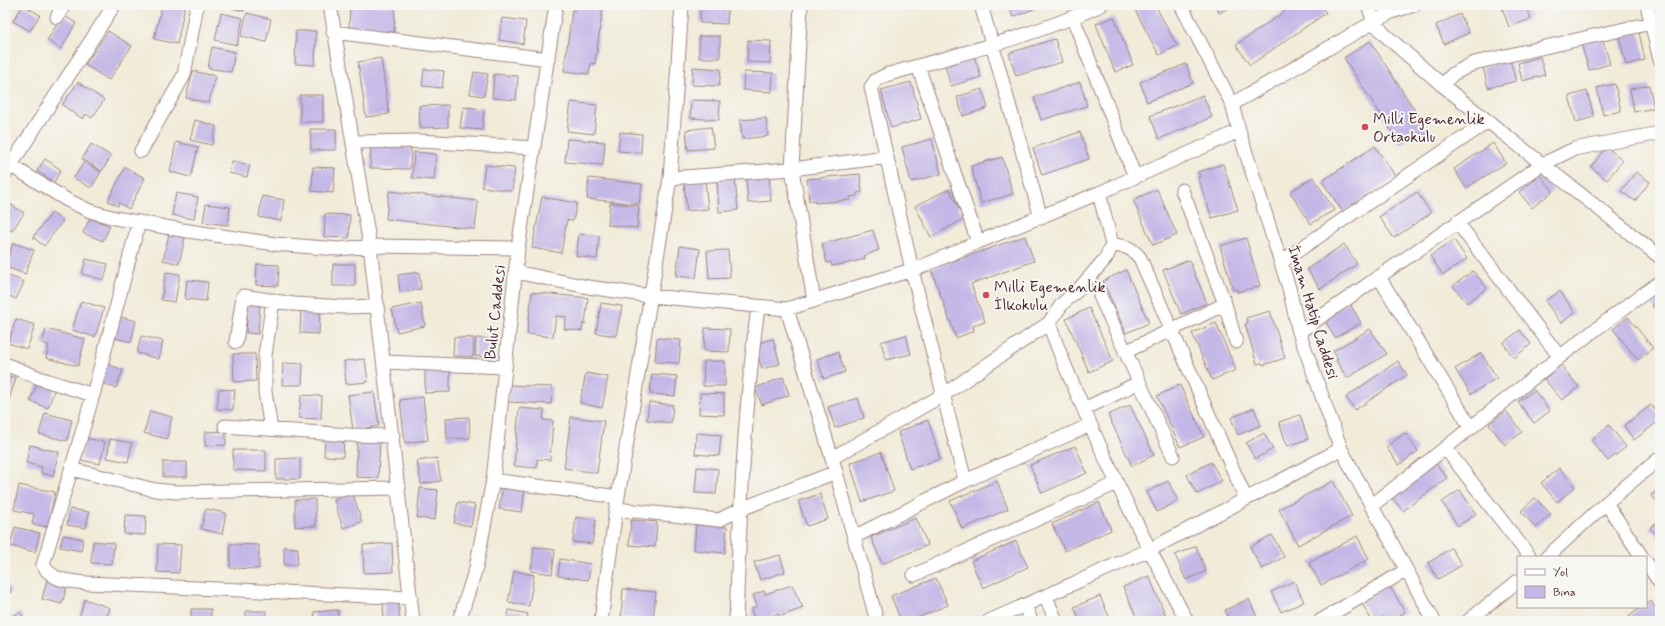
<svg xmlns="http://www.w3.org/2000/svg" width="1665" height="626" viewBox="0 0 1665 626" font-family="Mynerve,sans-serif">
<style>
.building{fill:#c4b8e7}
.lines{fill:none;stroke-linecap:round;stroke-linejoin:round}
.minor-casing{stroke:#9e8582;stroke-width:15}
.minor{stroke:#fff;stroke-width:13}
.poi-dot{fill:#d1495b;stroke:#f6f6f2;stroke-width:1.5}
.labels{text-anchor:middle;stroke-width:4;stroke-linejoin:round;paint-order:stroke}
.poi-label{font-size:16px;fill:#4a1f2b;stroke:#f6f6f2;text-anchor:start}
.street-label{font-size:16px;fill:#4a1f2b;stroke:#f6f6f2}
</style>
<rect width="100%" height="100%" fill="#f6f6f2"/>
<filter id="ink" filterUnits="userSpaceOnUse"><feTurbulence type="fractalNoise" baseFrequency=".025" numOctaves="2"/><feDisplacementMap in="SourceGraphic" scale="8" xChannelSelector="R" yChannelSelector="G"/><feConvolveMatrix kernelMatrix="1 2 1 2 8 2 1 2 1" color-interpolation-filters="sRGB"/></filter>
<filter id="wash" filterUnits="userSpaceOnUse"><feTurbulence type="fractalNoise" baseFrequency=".012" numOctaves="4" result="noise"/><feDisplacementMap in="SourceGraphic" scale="16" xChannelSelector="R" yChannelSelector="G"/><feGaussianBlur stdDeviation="0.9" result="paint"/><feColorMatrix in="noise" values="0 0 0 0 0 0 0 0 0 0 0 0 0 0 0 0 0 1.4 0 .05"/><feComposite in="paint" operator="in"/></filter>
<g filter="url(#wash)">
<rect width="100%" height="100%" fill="#f1ebd8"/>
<g id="blocks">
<path class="building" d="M23 5 40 15 30 31 13 21Z
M162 5H185L177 44 154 39Z
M219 5H245L244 11Z
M350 5 395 6 394 32 349 31Z
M511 5H536L535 9Z
M576 5H603L595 64 591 63 589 74 564 71 572 10 575 11Z
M700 5 728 6 727 24 700 23Z
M1008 5H1034L1036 8 1013 17Z
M1145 5H1155L1177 46 1159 55 1135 10Z
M1215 5H1234L1219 13Z
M1294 5H1320L1326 13 1250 65 1236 45Z
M1501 5H1525L1531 19 1509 27Z
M221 13 243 18 237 45 215 40Z
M247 13 271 19 266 42 241 36Z
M1460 14 1469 33 1444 44 1436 25Z
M63 15 76 23 61 49 47 40Z
M1114 17 1133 65 1115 72 1096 24Z
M502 18 526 21 523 44 499 40Z
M108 31 132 46 109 80 85 65Z
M296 31H316L315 65 295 64Z
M1639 32 1645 60 1626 65 1619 36Z
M699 36H720V58H699Z
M1602 37 1610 64 1589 70 1581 43Z
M1055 39 1062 62 1016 76 1009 53Z
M748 40 771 41 770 63 747 62Z
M1370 41 1429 132 1419 138 1416 134 1400 144 1344 58Z
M212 47 235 52 231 72 208 68Z
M974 56 981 77 951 86 945 66Z
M1540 57 1545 75 1522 81 1518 63Z
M381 58 389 114 366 117 358 62Z
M1510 60 1516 81 1488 88 1483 67Z
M1186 64 1193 83 1147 102 1140 82Z
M693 67 721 69 719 86 692 85Z
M424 69 444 71 442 88 422 86Z
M193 71 215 76 209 103 186 98Z
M474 72 488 74 484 96 470 94Z
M744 72 773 73 772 92 743 90Z
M494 74 518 76 516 100 492 98Z
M78 82 104 100 92 118 86 114 83 119 62 105Z
M911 82 921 119 891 128 881 90Z
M1080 82 1087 106 1041 120 1034 97Z
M1615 84 1621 111 1603 115 1597 88Z
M1649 85 1654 108 1634 112 1630 89Z
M982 89 988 108 963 116 957 97Z
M1587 91 1594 117 1576 122 1569 96Z
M300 95H323V122H300Z
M1203 95 1212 117 1159 139 1150 116Z
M691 100 720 101 719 120 690 118Z
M571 102 597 105 594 134 567 131Z
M448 105V127L420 128 419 106Z
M463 107 484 109 482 130 460 128Z
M766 118 768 136 742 139 740 120Z
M195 120 216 126 212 145 190 140Z
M711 127 714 148 688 150 686 130Z
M310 129H336V150H311Z
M620 132 642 134 641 153 618 151Z
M1080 132 1089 159 1042 175 1033 148Z
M567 139 605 142 603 165 565 162Z
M932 139 941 174 911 182 902 147Z
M176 142 198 147 191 177 170 172Z
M1493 143 1506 163 1466 188 1454 169Z
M91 144 111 156 102 171 82 159Z
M371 146 411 148 410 169 370 168Z
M1375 146 1396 177 1343 212 1322 181Z
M1606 147 1623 160 1607 180 1591 167Z
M414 152 436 154 434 180 412 178Z
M1002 157 1013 194 981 203 971 166Z
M45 159 61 170 54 182 37 171Z
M232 161 250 165 247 177 229 173Z
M84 162 101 172 91 188 74 178Z
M1223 164 1238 210 1212 218 1198 177H1200L1198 172Z
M485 165 515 168 512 191 482 187Z
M125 167 145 178 129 209 119 203 118 206 108 201Z
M313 167 335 168 333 193 312 191Z
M1636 172 1650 182 1635 201 1621 191Z
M860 174 862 192 857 193V196L850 197V200L815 203V200L809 201 807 179Z
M1540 175 1553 191 1532 208 1519 192Z
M769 176 771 201 748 203 746 178Z
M1313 177 1334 210 1311 224 1290 192Z
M589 178 642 184 639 204 587 199Z
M735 179 738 210 719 212 717 180Z
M705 180 708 209 687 211 684 183Z
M949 189 964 219 931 237 915 206Z
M1157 189 1177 235 1153 245 1133 200Z
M389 191 478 201 475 229 386 219Z
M1417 192 1431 213 1394 238 1379 217Z
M176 193 198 197 194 219 172 215Z
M262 196 284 200 281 221 259 217Z
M542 197 577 203 573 221 567 220 561 253 532 248Z
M7 202 24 213 12 231 5 227V206Z
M610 203 639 206 637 228 608 225Z
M206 204 230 207 228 225 203 222Z
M52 213 63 221 44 246 33 237Z
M325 214 350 215 349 238 324 237Z
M90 218 110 226 103 241 83 233Z
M873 230 879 250 864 256 865 259 844 264 832 266 831 262 827 263 822 244Z
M169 234 185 238 179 264 163 260Z
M579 234 599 236 597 259 576 256Z
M1025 236 1034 261 971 284 985 322 973 326 974 331 956 338 931 269Z
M1246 238 1260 286 1237 292V289L1233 290 1220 246Z
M1454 240 1467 259 1443 275 1430 256Z
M13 243 34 250 25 274 5 267Z
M1344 244 1357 264 1320 289 1307 269Z
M680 246 700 249 696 278 676 276Z
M728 250 730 278 709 279 707 251Z
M86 259 108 264 104 280 82 274Z
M1189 260 1207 303 1181 314 1163 270Z
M257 264 279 265 278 286 256 285Z
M333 264H355V286H333Z
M1126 270 1149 323 1126 333 1103 281Z
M1473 271 1487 288 1467 303 1453 286Z
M166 272 180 274 175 302 161 300Z
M419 272 421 289 400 292 398 275Z
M5 274 24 282 16 299 5 294Z
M187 280 208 282 206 301 185 299Z
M1560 291 1575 313 1561 323 1545 301Z
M532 292 588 298 585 324 583 323 582 331 564 329 566 317 556 316 553 337 527 334Z
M1660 296V313L1652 306Z
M81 301 104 308 95 337 72 330Z
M1349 302 1361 323 1335 338 1323 317Z
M421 303 425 326 397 332 392 309Z
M601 303 622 306 616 336 596 333Z
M248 304H260L258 334 246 333Z
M1089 308 1113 361 1089 372 1066 319Z
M301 309 320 310 319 334 300 333Z
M1270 311 1285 358 1263 365 1262 363 1257 364 1245 324 1248 323 1246 318Z
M116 316 136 321 131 342 111 337Z
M1628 317 1653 348 1638 360 1613 329Z
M16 319 35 325 27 349 8 343Z
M1216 323 1236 370 1212 380 1192 333Z
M705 328 730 329 729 352 704 351Z
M46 329 85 339 78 366 46 358 49 345 42 343Z
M1370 329 1387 354 1347 378 1336 360 1338 359 1333 351Z
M1520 330 1531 344 1514 358 1503 343Z
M906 335 911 354 886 360 881 342Z
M141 336 163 341 159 359 137 353Z
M454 337 474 338 473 357 453 356Z
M476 338 495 339 493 357 475 356Z
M657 338 681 340 679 363 655 362Z
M773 339 780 364 762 369 755 344Z
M838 352 845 372 824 379 817 359Z
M1481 353 1497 378 1471 394 1455 369Z
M233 354H255L256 381 234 382Z
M365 359 368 382 346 384 344 361Z
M704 361H725V386H703Z
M1398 361 1407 375 1355 410 1346 397Z
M105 363 123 370 116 388 98 382Z
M283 363 303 364 302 385H282Z
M1561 365 1579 387 1562 400 1544 379Z
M425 368H450V392L425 393Z
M586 373 608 377 602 408 580 403Z
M652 374 677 376 675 396 650 394Z
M5 375 16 378 7 405H5Z
M783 377 789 395 762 405 755 388Z
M38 381 55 388 48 408 30 401Z
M509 385 552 387 551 404 508 402Z
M1180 385 1204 437 1180 447 1157 396Z
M219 389 235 390 233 410 217 409Z
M1534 390 1550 411 1534 423 1518 402Z
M374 392 379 426 353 430 348 395Z
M700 393 724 394V415L699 414Z
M301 395 322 396 321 419 299 418Z
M423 397 428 440 405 443 400 400Z
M858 398 864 418 835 428 828 407Z
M649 402 673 405 671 423 647 420Z
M1130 405 1154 455 1132 466 1108 415Z
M1651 405 1660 416V420L1634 440 1624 426Z
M519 408 544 410 543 420 553 421 550 460 537 459V468L514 466Z
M1254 408 1261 425 1238 435 1231 418Z
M150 411 172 417 167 439 144 433Z
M1506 411 1522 432 1505 445 1489 424Z
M45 413 72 420 67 441 39 434Z
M1300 415 1308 439 1287 446 1279 422Z
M469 417 470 438 447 439 446 418Z
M571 417 604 421 597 473 564 468Z
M928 420 940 459 910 469 898 432Z
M1609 425 1626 447 1608 461 1591 440Z
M226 431V445L205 446V432Z
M696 433 721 435 719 456 695 454Z
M1264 433 1273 449 1255 459 1246 443Z
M1405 433 1418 451 1399 465 1386 447Z
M325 436 344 437 343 457 324 456Z
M85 438 105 442 100 464 81 460Z
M110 439 132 443 128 462 107 458Z
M357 441H380L378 478 356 477Z
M30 445 59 452 53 476 41 473 42 467 26 463Z
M1075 446 1087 473 1042 493 1030 465Z
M233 450H266V471L233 470Z
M881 452 894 491 862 502 850 463Z
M300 458V479H276V459Z
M437 458 441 481 421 484 417 461Z
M163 462H187V477H163Z
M1211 462 1222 481 1197 494 1187 475Z
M1435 463 1447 478 1403 511 1391 496Z
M697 467 718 469 716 494 695 493Z
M1559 468 1575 487 1557 502 1541 483Z
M997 481 1008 509 962 529 950 501Z
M1168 481 1178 501 1157 512 1147 492Z
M1333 481 1352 516 1298 545 1279 509Z
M19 485 55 492 48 527 32 524 34 514 14 510Z
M503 485 525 488 522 512 499 509Z
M420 488 438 490 435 520 417 518Z
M1660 488V505L1651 495Z
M1460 490 1476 514 1458 526 1442 502Z
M353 494 362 522 343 528 334 500Z
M820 494 828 519 807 526 798 501Z
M1535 498 1551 514 1536 528 1521 511Z
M315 499 316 526 295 527V500Z
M458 502 475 505 471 526 454 523Z
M1099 502 1111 530 1065 551 1052 524Z
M70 509 89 512 86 528 67 525Z
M206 509 226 513 222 534 201 529Z
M125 515 146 516 145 535 124 534Z
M576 517 596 520 592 544 573 542Z
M916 518 928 545 882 564 871 537Z
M1660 519V539L1650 528Z
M631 520 657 522 655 547 629 545Z
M696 525 727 527 725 553 694 550Z
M15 527 40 533 35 552 10 546Z
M63 535 83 539 81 551 60 547Z
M1272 535 1284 557 1262 569 1250 547Z
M1357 536 1369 559 1321 585 1309 563Z
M93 541 114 543 112 564 91 563Z
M1016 541 1028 567 983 588 971 561Z
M392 543 393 572 364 573 363 545Z
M158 544 181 545 179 573 157 572Z
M230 544 259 545V569L230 568Z
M1196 546 1206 571 1186 580 1175 555Z
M284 547 298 548 297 565H284Z
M534 547 555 550 552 574 531 571Z
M1451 548 1462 565 1438 579 1428 563Z
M780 555 785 572 760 580 754 562Z
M560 559 591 564 588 580 558 576Z
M514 571 534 575 529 606 508 602Z
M1149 576 1167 618 1161 621H1138L1123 587Z
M936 578 948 605 910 621H901L891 596Z
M5 580 11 592 5 595Z
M47 580 67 585 62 604 42 599Z
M1294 581 1304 602 1281 612 1271 592Z
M792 585 803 608 779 617 778 614 755 621 751 609 757 606 753 595 764 591 765 594Z
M1389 585 1405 612 1390 621H1386L1383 617 1377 621H1372L1361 602Z
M623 589 656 592 653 620 621 617Z
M1100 596 1111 621H1080L1074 607Z
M85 599 110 608 105 621 78 620Z
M398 599 400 621H384L383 600Z
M1249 599 1258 620 1230 621 1225 610Z
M1651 601 1660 615V620L1632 621 1629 616 1642 607H1646V605Z
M191 609H211V621H191Z
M338 610V621H315L314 612Z
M509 610 528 614 526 621H507Z
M246 611H266V621H246Z
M20 612 26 621H6Z
M473 615 501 620V621H472Z"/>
</g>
</g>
<g filter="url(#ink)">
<use href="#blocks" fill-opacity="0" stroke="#9e8582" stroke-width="1"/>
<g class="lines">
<g class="minor-casing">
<path id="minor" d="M330 5 370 246 413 621
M801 5 792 169 814 301
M981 5 1041 218
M1181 5 1232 104 1239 131 1289 288 1299 332 1341 449 1434 621
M1368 5 1374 22 1384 34 1442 85 1660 257
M1647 5 1660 60
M57 17 64 5
M1073 18 1135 177
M333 32 548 59
M918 66 978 242
M1442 85 1453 74 1474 63 1660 21
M1232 104 1391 12 1414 5
M353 142 420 141 534 148
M141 151 184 75 197 5
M5 162 67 200 90 211 115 218 182 230 275 244 338 249 370 246 518 248
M5 174 114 5
M670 178 792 169 887 157
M1182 190 1225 304 1236 342
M1099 193 1112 245 1106 258 1079 289 1062 304 1049 323C1058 351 1070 378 1082 405 1113 479 1149 550 1187 621
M139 222 93 395 43 565C53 582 70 581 87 583L411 598
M1457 222 1559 356
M1112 245C1126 246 1131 247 1140 258L1246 499
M1281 262 1487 122
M516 272 588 287 651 296 787 309 921 267 978 242 1099 193 1239 131
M1379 277 1471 428
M1100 296 1173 456
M787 309 836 472 877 621
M1299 332 1541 165 1574 149 1660 133
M236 342 243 296 294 304 344 307 378 306
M1125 352 1225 304
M384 362 505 367
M5 364 42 379 93 395
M1084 409 1138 383
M225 426 349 435 393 436
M271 429 265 392V355L273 300
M1446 449 1530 557
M832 458 943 395 1049 323
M71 469 155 490 176 492 399 488
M493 480 618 497
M965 481 912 270 871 87 876 80 886 75C959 54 1032 37 1101 5
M1606 503 1642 557
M1371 506C1468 432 1560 353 1660 282
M616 509 719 520 741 509 836 472
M854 537 965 481 1090 425
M1547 557 1606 503 1660 458
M1646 562 1660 583
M914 575 1117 483
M1046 597 1056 621
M1026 606 1031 621
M459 621 476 568 493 480 518 248 556 5
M601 621 616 509 670 178 682 5
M736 621C740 516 744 411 758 307
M989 621 1149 550 1341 449
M1320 621 1405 571
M1468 621 1518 581"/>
</g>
<use href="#minor" class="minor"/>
</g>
</g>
<g class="poi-dot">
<circle cx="1365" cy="127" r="4"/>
<circle cx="986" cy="295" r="4"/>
</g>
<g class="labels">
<g class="poi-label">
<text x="1373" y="124">Milli Egemenlik<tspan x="1373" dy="18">Ortaokulu</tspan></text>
<text x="994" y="292">Milli Egemenlik<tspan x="994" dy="18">İlkokulu</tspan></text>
</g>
<g class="street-label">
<text transform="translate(494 312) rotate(-84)" y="6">Bulut Caddesi</text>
<text transform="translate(1314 312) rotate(73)" y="6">İmam Hatip Caddesi</text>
</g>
</g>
<rect width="1665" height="626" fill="none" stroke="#f6f6f2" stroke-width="20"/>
<rect x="1517" y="556" width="130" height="52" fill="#f6f6f2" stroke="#b1a0a2"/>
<rect x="1525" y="569" width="20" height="6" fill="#ffffff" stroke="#b1a0a2"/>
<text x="1553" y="576" font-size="12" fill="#4a1f2b">Yol</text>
<rect x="1525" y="586" width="20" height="12" fill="#c4b8e7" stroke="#b1a0a2"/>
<text x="1553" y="596" font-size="12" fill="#4a1f2b">Bina</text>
</svg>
